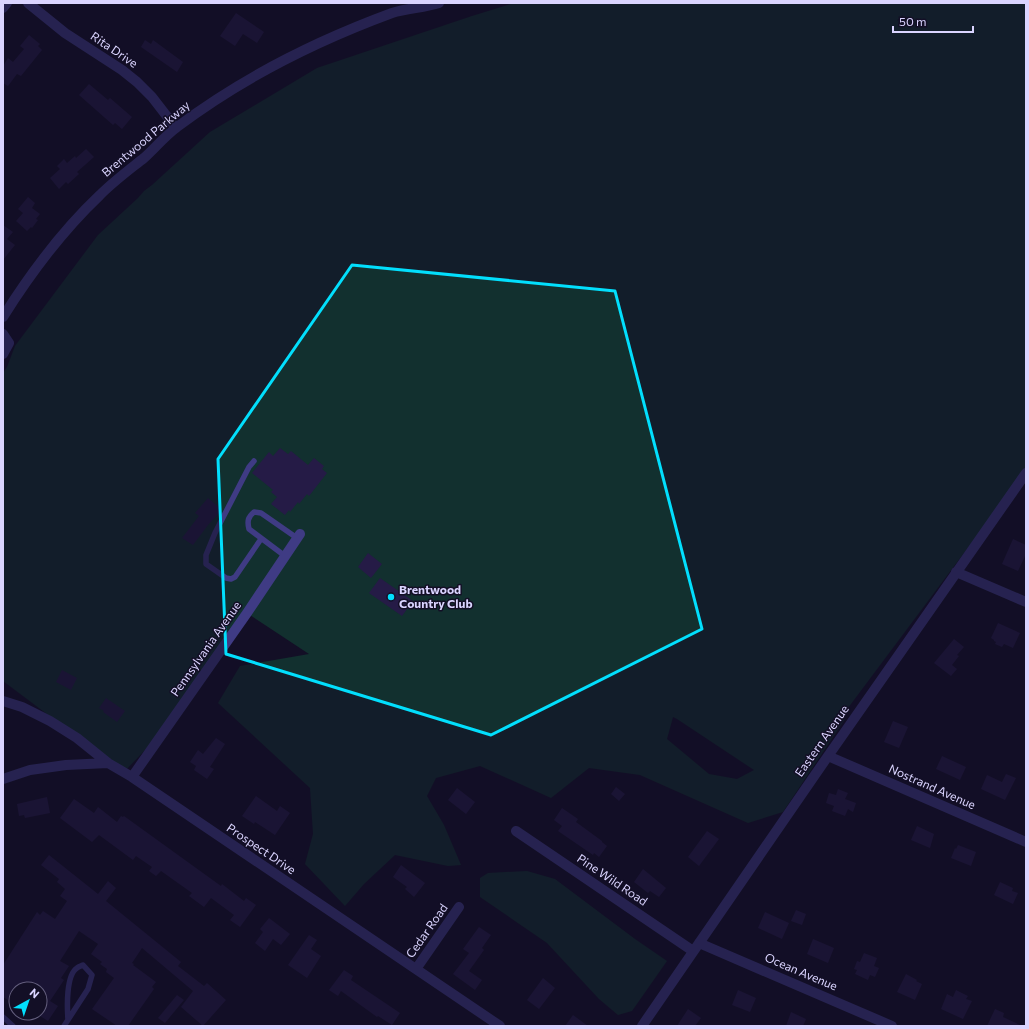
<svg xmlns="http://www.w3.org/2000/svg" width="1029" height="1029" viewBox="0 0 1029 1029" font-family="Commissioner,sans-serif">
<style>
.green{fill:#12302f;fill-rule:evenodd}
.building{fill:#251b46}
.lines{fill:none;stroke-linecap:round;stroke-linejoin:round}
.service{stroke:#3f3b84;stroke-width:5.5}
.minor{stroke:#3f3b84;stroke-width:10}
.tertiary{stroke:#3f3b84;stroke-width:10}
.marked{fill:none;stroke:#02dffd;stroke-width:3;stroke-linejoin:round}
.poi-dot{fill:#02dffd;stroke:#130f26;stroke-width:1.5}
.labels{text-anchor:middle;stroke-width:3;stroke-linejoin:round;paint-order:stroke}
.street-label{font-size:12px;fill:#dad4ff;stroke:#130f26}
.poi-label{font-size:12px;font-weight:bold;fill:#dad4ff;stroke:#130f26;text-anchor:start}
</style>
<rect width="100%" height="100%" fill="#130f26"/>
<path class="green" d="M514 3H1026V470L836 724 845 719 783 812 748 823 640 775 589 768 551 798 480 766 436 778 427 796 444 825 461 865 448 866 395 855 364 884 345 906 305 864 313 834 310 788 218 703 240 666 309 654 247 613 167 727 124 772 3 681V373L7 367 15 346 98 235 138 198 144 191 152 185 210 132 317 68 472 16ZM673 717 677 719 754 770 737 779 709 774 667 739Z
M527 871 555 879 635 939 667 961 632 1011 618 1015 599 999 547 943 480 897V878L488 873Z"/>
<path class="building" d="M236 13 264 32 257 43 243 34 235 46 220 36Z
M29 35 40 44 38 46 42 50 21 76 17 74 8 86 3 83V66L8 58 13 62 24 49 20 46Z
M145 40 151 44 153 40 183 62 177 72 141 47Z
M89 84 108 100 110 98 132 117 122 129 115 123 113 125 79 95Z
M86 149 94 157 77 172 79 174 68 184 66 182 59 189 50 178 60 169 57 166 64 159 67 163 75 156 76 158Z
M28 197 35 203 32 208 40 214 36 219 38 220 32 228 31 227 27 231 16 221 23 213 18 209Z
M3 225 13 232 7 239 15 245 3 260Z
M280 448 288 454 291 451 308 465 314 458 324 466 322 469 327 473 309 496 307 494 299 504 298 502 290 512 289 510 285 515 271 504 277 497 271 492 273 490 252 473 269 452 273 456Z
M208 498 222 510 208 525 193 545 182 538 199 516 195 513Z
M1013 539 1026 545V554L1018 571 1002 564Z
M368 553 382 564 371 578 358 567Z
M380 578 413 601 402 616 369 593Z
M998 623 1020 633 1013 648 1004 644 1002 647 995 644 996 642 994 641V640L991 638Z
M954 639 964 647 957 655 959 656 952 665 957 669 951 676 934 663Z
M62 670 77 678 71 690 56 682Z
M106 698 125 711 117 722 103 712 104 711 99 708Z
M893 721 908 727 899 748 884 742Z
M216 738 225 744 210 767 214 769 207 779 194 770 196 766 190 762 198 750 203 754Z
M942 756 966 767 960 780 936 769Z
M1006 774 1016 778 1005 800 981 789 987 775 1002 782Z
M616 787 625 794 619 801 611 794Z
M457 788 475 802 466 814 448 800Z
M838 789 848 793 845 799 856 803 853 812 848 809 845 816 832 811 834 806 826 803 829 793 836 795Z
M256 796 277 811 280 806 290 813 275 835 255 822 254 824 242 816Z
M47 797 50 813 25 818 24 815 19 816 17 804Z
M74 799 94 813 98 807 117 822 121 816 123 817 124 816 221 886 222 884 244 901 246 898 256 905 240 927 230 920 234 915 211 898 204 907 189 896 192 893 161 871 156 876 149 871 152 867 136 856 133 860 99 835 92 842 60 818Z
M562 808 578 819 576 822 602 841V842L607 846 599 857 594 853 593 855 558 831 562 826 554 820Z
M917 826 934 834 930 848 911 840Z
M707 831 719 839 699 866 688 857Z
M958 845 976 852 971 866 951 858 955 848 956 849Z
M49 855 98 894 108 881 116 888 106 901 181 962 178 966 204 986 207 983 226 1000 203 1026 181 1007 193 991 142 948 132 963 134 964 133 965 156 982 152 987 154 989 128 1026H117L92 1009 114 978 106 972 107 969 100 964 102 962 91 954 98 944 79 931 60 961 69 966 61 978 64 980 50 1001 58 1006 48 1021 40 1016V989H16V1005L3 997V965L37 912 40 915 43 911 55 919 67 901 60 896 65 889 57 882 59 879 41 865Z
M401 865 425 883 414 897 405 889 407 887 393 877Z
M643 869 666 888 659 897 650 891 648 893 634 882Z
M1000 882 1013 888 1012 891 1018 893 1013 904 994 895Z
M796 910 806 914 802 925 791 921Z
M765 912 789 923 782 939 758 928Z
M269 918 290 934 281 945 273 939 265 951 255 943 263 932 260 929Z
M479 927 491 935 482 948 484 950 469 971 482 980 475 990 453 974 469 953 463 949Z
M309 935 317 940 311 949 321 956 307 978 288 965Z
M813 939 834 948 828 963 807 954Z
M864 953 877 958 874 966 879 968 875 977 870 975 868 980 855 974 857 970 854 969 857 961 860 962Z
M344 970 353 976 351 980 400 1013 392 1025 378 1016 377 1017 341 991 338 996 329 990Z
M906 974 917 980 916 981 922 984 915 1000 897 992Z
M543 978 555 988 539 1009 527 1000Z
M738 990 756 998 750 1012 732 1005Z
M956 990 968 996 966 999 972 1001 963 1019 941 1009 947 994 953 997Z
M177 995 184 1000 165 1023 158 1018Z
M688 1009 701 1018 695 1026H677Z
M995 1009 1004 1013 1003 1017 1022 1026H987Z
M791 1012 806 1019 803 1026H786Z
M573 1015 588 1026H565Z"/>
<g class="lines">
<path class="service" d="M254 461 249 467 215 533 206 555V564L226 578 231 579 235 577 261 539
M285 556 249 529C247 521 248 517 254 512L261 513 297 538
M3 1017 13 1026
M64 1026 88 989 92 975 83 965C81 966 79 966 77 968 66 975 67 1007 68 1020"/>
<path class="minor" d="M28 3 65 33 122 70 137 82 152 97 176 128
M3 317C30 274 63 230 100 195 114 181 129 170 144 158 155 148 165 136 177 127 242 78 316 41 392 13 407 8 424 8 439 3
M3 334 9 343 3 354
M956 572 1026 602
M3 701 22 707 50 721 77 738 108 763 132 777 500 1026
M828 756 1026 842
M132 777 247 613 300 534
M3 779 30 770 66 765 108 763
M516 831 693 951
M699 943 892 1026
M416 969 459 907
M642 1026 828 756 1026 473"/>
<path class="tertiary" d="M3 8 7 3"/>
</g>
<path d="M0 0H1029V1029H0ZM352 265 615 291 702 629 491 735 226 654 218 459Z" fill="#130f26" fill-opacity=".55" fill-rule="evenodd"/>
<path class="marked" d="M352 265 615 291 702 629 491 735 226 654 218 459Z"/>
<circle class="poi-dot" cx="391" cy="597" r="4"/>
<g class="labels">
<g class="street-label">
<text transform="translate(114 50) rotate(34)" y="4">Rita Drive</text>
<text transform="translate(146 139) rotate(-40)" y="4">Brentwood Parkway</text>
<text transform="translate(206 649) rotate(-55)" y="4">Pennsylvania Avenue</text>
<text transform="translate(822 741) rotate(-55)" y="4">Eastern Avenue</text>
<text transform="translate(932 787) rotate(24)" y="4">Nostrand Avenue</text>
<text transform="translate(261 849) rotate(34)" y="4">Prospect Drive</text>
<text transform="translate(612 880) rotate(34)" y="4">Pine Wild Road</text>
<text transform="translate(427 931) rotate(-55)" y="4">Cedar Road</text>
<text transform="translate(801 972) rotate(23)" y="4">Ocean Avenue</text>
</g>
<g class="poi-label">
<text x="399" y="594">Brentwood<tspan x="399" dy="14">Country Club</tspan></text>
</g>
</g>
<rect width="1029" height="1029" fill="none" stroke="#dad4ff" stroke-width="8"/>
<g transform="translate(28 1001) rotate(40)"><circle r="19" fill="#130f26" stroke="#635e7d"/>
<path d="M0-3L7 15L0 10L-7 15Z" fill="#02dffd"/>
<text y="-6" font-size="11" font-weight="bold" text-anchor="middle" fill="#dad4ff">N</text>
</g>
<path d="M893 26v6h80v-6" fill="none" stroke="#dad4ff" stroke-width="2"/>
<text x="899" y="26" font-size="12" fill="#dad4ff" stroke="#130f26" stroke-width="3" paint-order="stroke">50 m</text>
</svg>
